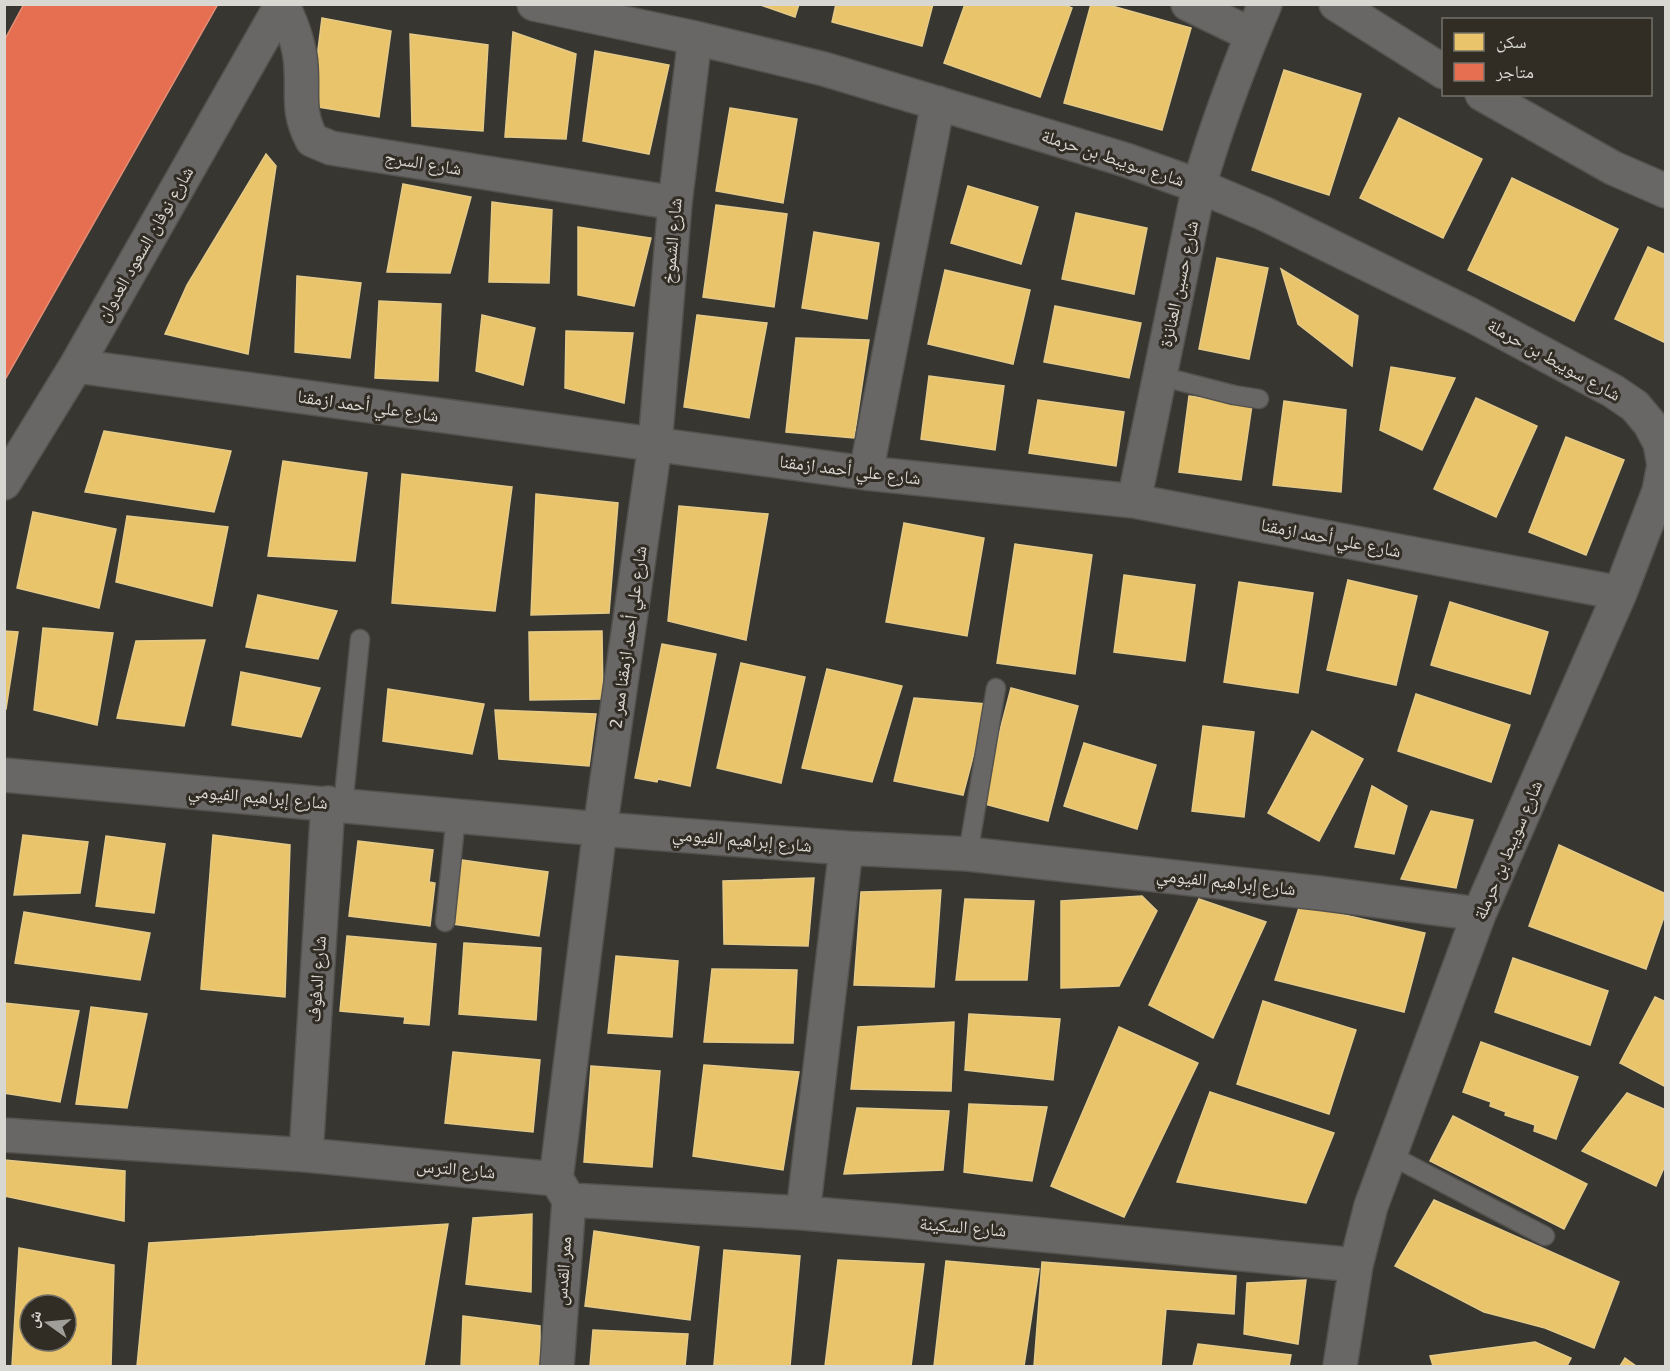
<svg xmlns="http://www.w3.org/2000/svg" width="1670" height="1371" viewBox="0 0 1670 1371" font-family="'Fira Sans','Noto Naskh Arabic',sans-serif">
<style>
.homes{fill:#e9c46a;stroke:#e4ca89;stroke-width:1.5;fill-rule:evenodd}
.shops{fill:#e76f51;stroke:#e38e77;stroke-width:1.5}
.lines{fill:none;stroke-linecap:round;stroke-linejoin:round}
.service-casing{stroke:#54524e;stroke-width:21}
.minor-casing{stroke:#54524e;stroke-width:36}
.service{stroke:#686766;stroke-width:18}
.minor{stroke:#686766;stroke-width:33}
.labels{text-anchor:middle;stroke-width:6;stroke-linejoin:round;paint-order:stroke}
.street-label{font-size:18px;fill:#d9d7d1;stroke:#312d24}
</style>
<rect width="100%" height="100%" fill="#383630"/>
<path class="homes" d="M758 4H799L795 17Z
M836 4H933L922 46 832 22Z
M965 4H1062L1072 8 1040 97 944 63Z
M1091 4H1105L1191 28 1162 130 1064 103Z
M322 18 391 31 379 117 311 106Z
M513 32 576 54 566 139 505 137Z
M410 34 488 45 483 131 412 126Z
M595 51 669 65 649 154 583 141Z
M1284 70 1361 94 1329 195 1252 170Z
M730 108 797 119 783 203 716 191Z
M1399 118 1482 159 1443 238 1360 198Z
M266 154 276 166 248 354 165 334 187 285Z
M1512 178 1618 229 1574 321 1468 270Z
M403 184 471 197 450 273 387 272Z
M968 186 1038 207 1021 264 951 243Z
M492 202 552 210 549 283 489 282Z
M716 205 787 214 774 307 703 297Z
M1076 213 1147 228 1134 294 1062 279Z
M578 227 651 238 634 306 578 295Z
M814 232 879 243 867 319 802 308Z
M1648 247 1666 255V343L1615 319Z
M1217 258 1268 268 1249 359 1199 349Z
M1281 269 1358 316 1352 366 1298 324Z
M945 270 1030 290 1013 364 928 344Z
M297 276 361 283 350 358 295 352Z
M379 301 441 304 438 381 375 378Z
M1055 306 1141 323 1129 378 1044 362Z
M482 315 535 328 523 385 476 371Z
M697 315 767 323 749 418 684 407Z
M566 331 633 333 624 403 565 388Z
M796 338 869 340 854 438 786 432Z
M1391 367 1455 378 1422 450 1380 430Z
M929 376 1004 386 995 450 921 439Z
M1189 396 1252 405 1241 480 1179 472Z
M1476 398 1537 426 1496 517 1434 489Z
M1038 400 1124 412 1116 466 1029 453Z
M1284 401 1346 410 1341 492 1273 485Z
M104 431 231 451 214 512 85 492Z
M1566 437 1624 460 1586 555 1529 532Z
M283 461 367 473 355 561 268 556Z
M402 474 512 487 495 611 392 603Z
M536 494 618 503 609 613 531 615Z
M679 506 768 514 746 640 668 621Z
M33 512 116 529 99 608 17 588Z
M127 516 228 527 212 606 116 582Z
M904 523 984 538 967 636 886 622Z
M1015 544 1092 555 1075 674 997 663Z
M1124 575 1195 585 1185 661 1114 652Z
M1348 580 1417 596 1396 685 1327 670Z
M1239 582 1313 593 1298 693 1224 682Z
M258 595 337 611 318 659 246 647Z
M1450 602 1548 632 1530 694 1431 665Z
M43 628 113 633 97 725 34 710Z
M4 631 18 632 6 709H4Z
M602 631 603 699 530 700 529 632Z
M205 640 184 726 117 718 136 641Z
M662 644 716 654 690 786 658 779 657 782 635 778Z
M741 663 805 677 781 783 717 768Z
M827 669 902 686 872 782 802 768Z
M241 672 320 688 301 737 232 725Z
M1011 688 1078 706 1048 821 981 803Z
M388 689 484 704 472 754 383 741Z
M1416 694 1510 725 1491 782 1398 751Z
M914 698 987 704 963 795 894 781Z
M495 710 596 714 589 766 499 759Z
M1203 726 1254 732 1244 817 1192 811Z
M1312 731 1363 759 1319 841 1268 813Z
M1084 743 1156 765 1137 829 1064 806Z
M1372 786 1407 806 1394 854 1355 847Z
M1431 811 1473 820 1456 888 1401 879Z
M23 835 88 842 80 893 14 895Z
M213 835 290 845 285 997 201 989Z
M106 836 165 844 154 913 96 906Z
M358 841 433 850 429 882 435 883 430 926 349 916Z
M1559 845 1666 894V911L1646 969 1529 926Z
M462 860 548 872 539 936 453 924Z
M814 878 808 946 724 944 723 881Z
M941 890 934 987 854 985 861 892Z
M1142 896 1157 911 1119 986 1061 988V901Z
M965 899 1034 901 1027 980H956Z
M1199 899 1266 922 1213 1038 1149 1005Z
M1300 905 1425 933 1404 1012 1275 980Z
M24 912 150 933 140 980 15 963Z
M347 936 436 944 429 1025 404 1023 405 1017 340 1011Z
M464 943 541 948 536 1020 459 1014Z
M616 956 678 961 672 1037 608 1033Z
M1513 958 1608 991 1590 1045 1495 1012Z
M712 969 797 970 793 1043 704 1042Z
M1655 997 1666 1002V1087L1620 1063Z
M1263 1001 1356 1030 1329 1114 1237 1084Z
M4 1003 79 1011 60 1102 4 1093Z
M91 1007 147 1014 127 1108 76 1104Z
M969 1014 1060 1019 1053 1080 965 1070Z
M954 1022 951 1091 851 1089 858 1027Z
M1119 1027 1198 1063 1124 1217 1051 1186Z
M1481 1042 1578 1077 1556 1139 1534 1131 1535 1125 1505 1115 1506 1112 1490 1106 1491 1102 1463 1092Z
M453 1052 540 1060 533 1132 445 1123Z
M704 1065 799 1072 783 1170 693 1156Z
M591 1066 660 1071 652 1167 584 1162Z
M1210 1092 1334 1133 1306 1203 1177 1182Z
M1627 1093 1666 1110V1163L1656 1186 1582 1151Z
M969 1104 1047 1107 1032 1181 964 1172Z
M857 1108 949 1111 943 1170 844 1174Z
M1453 1116 1587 1184 1564 1229 1430 1161Z
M4 1160 125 1171 124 1221 4 1196Z
M1434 1200 1619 1282 1594 1348 1545 1328 1484 1312 1395 1266Z
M532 1214 531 1292 466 1284 473 1218Z
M448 1224 424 1366H137L149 1243Z
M594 1231 699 1247 690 1320 585 1306Z
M19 1248 114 1265 111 1366H12ZM30 1305H66V1341H30Z
M724 1250 800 1256 790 1366 714 1365Z
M838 1260 924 1264 911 1366H825Z
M946 1261 1039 1269 1024 1366H934Z
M1042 1262 1236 1276 1234 1314 1166 1309 1161 1366H1034Z
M1306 1280 1298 1344 1244 1334 1247 1283Z
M463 1316 540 1326V1366H461Z
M593 1330 688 1334 685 1366H590Z
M1535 1342 1571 1358 1567 1366H1433L1430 1356Z
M1198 1344 1291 1355 1289 1366H1193Z
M1625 1358 1636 1366H1620Z"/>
<path class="shops" d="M24 4H218L6 378H4V41Z"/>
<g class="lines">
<g class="service-casing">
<path id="service" d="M1160 376 1234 395 1259 399
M343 805 360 639
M968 854 996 688
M445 922 456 816
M1390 1155 1545 1236"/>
</g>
<g class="minor-casing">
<path id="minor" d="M282 4C292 24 300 45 301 67 303 98 297 111 312 140L331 148 675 203
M534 4 695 38 824 69 1126 160 1199 186 1265 214 1471 315 1613 391 1635 406 1650 424 1660 443 1664 465 1659 491 1620 593 1479 914 1371 1206 1356 1265 1340 1366
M1188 4 1252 35
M1336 4 1444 72
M1482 94 1613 168 1666 191
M76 366 866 473 1134 501 1620 593
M866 473 938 103
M4 483 76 366 282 4
M1134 501 1199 186C1217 124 1240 63 1265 4
M4 775 600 829 846 848 968 854 1319 893 1479 914
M4 1135 306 1155 556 1179
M306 1155 328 803
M556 1179 600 829 655 445 675 203 695 38
M569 1200 803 1213 897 1221 1356 1265
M803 1213 846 848
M557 1366 569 1200 557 1180"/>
</g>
<use href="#service" class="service"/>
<use href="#minor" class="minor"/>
</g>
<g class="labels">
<g class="street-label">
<text transform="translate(1113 158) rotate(18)" y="6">شارع سويبط بن حرملة</text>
<text transform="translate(423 163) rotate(9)" y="6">شارع السرج</text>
<text transform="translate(672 241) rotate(-85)" y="6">شارع الشموخ</text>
<text transform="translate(145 244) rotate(-60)" y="6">شارع نوفان السعود العدوان</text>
<text transform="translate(1179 284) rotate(-78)" y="6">شارع حسين العنانزة</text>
<text transform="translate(1554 360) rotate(29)" y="6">شارع سويبط بن حرملة</text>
<text transform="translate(368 406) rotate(8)" y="6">شارع علي أحمد ازمقنا</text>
<text transform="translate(850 470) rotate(7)" y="6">شارع علي أحمد ازمقنا</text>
<text transform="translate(1331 538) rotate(11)" y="6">شارع علي أحمد ازمقنا</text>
<text transform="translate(628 637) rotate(-82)" y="6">شارع علي أحمد ازمقنا ممر 2</text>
<text transform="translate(258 797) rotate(5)" y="6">شارع إبراهيم الفيومي</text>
<text transform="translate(742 840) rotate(5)" y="6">شارع إبراهيم الفيومي</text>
<text transform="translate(1508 850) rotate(-67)" y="6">شارع سويبط بن حرملة</text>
<text transform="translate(1226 882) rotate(6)" y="6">شارع إبراهيم الفيومي</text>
<text transform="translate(317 979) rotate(-86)" y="6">شارع الدفوف</text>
<text transform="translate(456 1169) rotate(5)" y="6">شارع الترس</text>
<text transform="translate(963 1227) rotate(5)" y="6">شارع السكينة</text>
<text transform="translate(563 1271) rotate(-86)" y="6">ممر القدس</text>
</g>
</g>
<rect width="1670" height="1371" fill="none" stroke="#d9d7d1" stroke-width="12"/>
<rect x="1442" y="18" width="210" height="78" fill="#312d24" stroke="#747169" stroke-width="1.5"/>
<rect x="1454" y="33" width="30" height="18" fill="#e9c46a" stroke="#747169" stroke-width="1.5"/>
<text x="1496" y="48" font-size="18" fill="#d9d7d1">سكن</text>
<rect x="1454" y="63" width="30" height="18" fill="#e76f51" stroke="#747169" stroke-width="1.5"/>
<text x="1496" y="78" font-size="18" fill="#d9d7d1">متاجر</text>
<g transform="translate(48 1323) rotate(285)"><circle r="28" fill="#312d24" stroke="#747169" stroke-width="1.5"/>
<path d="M0-4.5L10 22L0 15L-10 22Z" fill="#a19f99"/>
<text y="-9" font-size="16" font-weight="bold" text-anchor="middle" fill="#d9d7d1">ش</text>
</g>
</svg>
